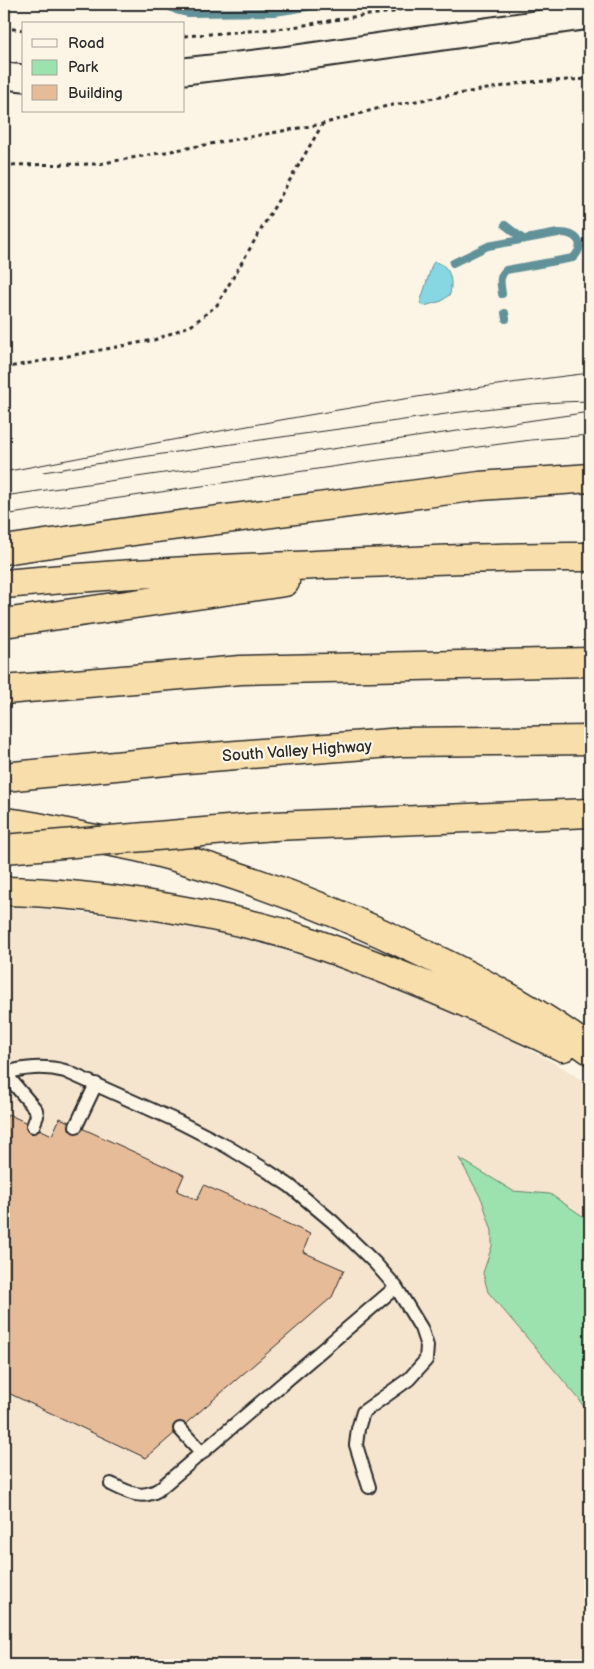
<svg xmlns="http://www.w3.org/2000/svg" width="594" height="1669" viewBox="0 0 594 1669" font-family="'Balsamiq Sans',sans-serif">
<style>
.built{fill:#f5e4ce}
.green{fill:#9ce2ae;stroke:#64866c}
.water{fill:#87d7e3;stroke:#629299}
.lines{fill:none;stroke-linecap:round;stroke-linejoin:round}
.stream{stroke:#629299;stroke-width:8}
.building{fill:#e6bb97;stroke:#2b2b2b}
.service-casing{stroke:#2b2b2b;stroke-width:16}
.minor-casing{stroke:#2b2b2b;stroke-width:29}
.motorway-casing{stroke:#2b2b2b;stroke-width:31}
.path{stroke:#2b2b2b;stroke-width:3;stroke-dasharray:4 4;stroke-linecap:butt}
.service{stroke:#fcf5e5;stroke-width:12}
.minor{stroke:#fcf5e5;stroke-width:25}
.motorway{stroke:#f8deab;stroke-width:28}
.tram{stroke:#2b2b2b;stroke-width:1}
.motorway-bridge-casing{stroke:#2b2b2b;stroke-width:31;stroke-linecap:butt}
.motorway-bridge{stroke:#f8deab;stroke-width:28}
.labels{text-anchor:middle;stroke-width:4.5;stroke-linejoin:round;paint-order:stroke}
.street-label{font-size:16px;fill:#2b2b2b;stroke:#fcf5e5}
</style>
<rect width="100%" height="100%" fill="#fcf5e5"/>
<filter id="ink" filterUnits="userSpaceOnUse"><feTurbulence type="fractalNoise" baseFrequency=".02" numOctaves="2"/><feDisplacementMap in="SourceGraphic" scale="10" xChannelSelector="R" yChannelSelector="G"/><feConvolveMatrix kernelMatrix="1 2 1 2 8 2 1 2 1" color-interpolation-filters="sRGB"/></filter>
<g filter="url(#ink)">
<path class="built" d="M4 907 32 908 160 921 242 938 384 980 476 1022 562 1067 590 1086V1665H4Z"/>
<path class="green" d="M459 1158 513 1191 550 1194 590 1221V1417L579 1399 488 1292 483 1273 492 1246V1231L482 1200Z"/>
<path class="water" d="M434 262C450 264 453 280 450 294L442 301 424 306 420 303 432 265Z"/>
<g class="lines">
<path class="stream" d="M164 4 176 10 188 13 275 12 326 4
M505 225 523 239
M453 263 488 246 558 233C575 232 588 243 573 258L506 270C498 277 501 284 502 294
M505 313 506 319"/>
</g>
<path class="building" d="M8 1114 52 1135 60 1118 184 1175 177 1191 197 1200 204 1185 310 1234 303 1252 344 1270 332 1297 146 1458 4 1391V1122Z"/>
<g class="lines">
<g class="service-casing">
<path id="service" d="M4 1072 36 1110 37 1116 33 1126
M4 1074C22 1067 46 1066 65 1071L179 1122 226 1146 266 1170 290 1186 333 1222 375 1263 396 1287 421 1328 427 1346 426 1360 409 1379 363 1412 358 1429 356 1445 369 1487
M76 1126 96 1084
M180 1429 202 1453
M111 1484C127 1492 141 1500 158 1490L396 1287"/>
</g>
<g class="minor-casing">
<path id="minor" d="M184 71 282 60 590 16
M4 76 24 78"/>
</g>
<g class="motorway-casing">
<path id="motorway" d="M4 550 141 530 480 486 590 478
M4 584C123 573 243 568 363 563 439 560 514 556 590 557
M4 623 285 582
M4 690 241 670 590 662
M4 777 186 759 403 742 590 740
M4 822C31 825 58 831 85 837 105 841 125 844 145 849 242 874 337 910 427 955 484 982 539 1012 590 1050
M274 826 590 813
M4 891C59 892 114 899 169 908 215 916 261 925 305 940 394 970 479 1007 563 1047"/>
</g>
<path class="path" d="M4 28 24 30
M184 36 287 28 352 17 393 12 416 4
M4 165 98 164 322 124 387 106 528 82 590 79
M4 368 154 340 192 325 217 305 322 125"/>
<use href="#service" class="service"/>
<use href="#minor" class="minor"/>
<use href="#motorway" class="motorway"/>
<path class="tram" d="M4 472C199 435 393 396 590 373
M43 472C151 455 260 440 368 425 442 415 516 402 590 401
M4 496 590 412
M4 515 372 461 531 440 590 435"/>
<g class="motorway-bridge-casing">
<path id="motorway-bridge" d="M4 849 274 826"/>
</g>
<use href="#motorway-bridge" class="motorway-bridge"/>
</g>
</g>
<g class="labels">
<g class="street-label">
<text transform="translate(297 750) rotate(-4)" y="6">South Valley Highway</text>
</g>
</g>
<rect width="594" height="1669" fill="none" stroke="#fcf5e5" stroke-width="20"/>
<rect x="10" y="10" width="574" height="1649" fill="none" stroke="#2b2b2b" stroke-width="2" filter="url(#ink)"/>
<rect x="22" y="22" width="162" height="90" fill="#fcf5e5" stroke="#a8a49b"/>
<rect x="32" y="39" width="25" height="8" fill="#fcf5e5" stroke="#a8a49b"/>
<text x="68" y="48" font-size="15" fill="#2b2b2b">Road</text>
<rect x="32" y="60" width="25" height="15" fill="#9ce2ae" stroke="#a8a49b"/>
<text x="68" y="72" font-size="15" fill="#2b2b2b">Park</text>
<rect x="32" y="85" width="25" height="15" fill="#e6bb97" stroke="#a8a49b"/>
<text x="68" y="98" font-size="15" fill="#2b2b2b">Building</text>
</svg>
